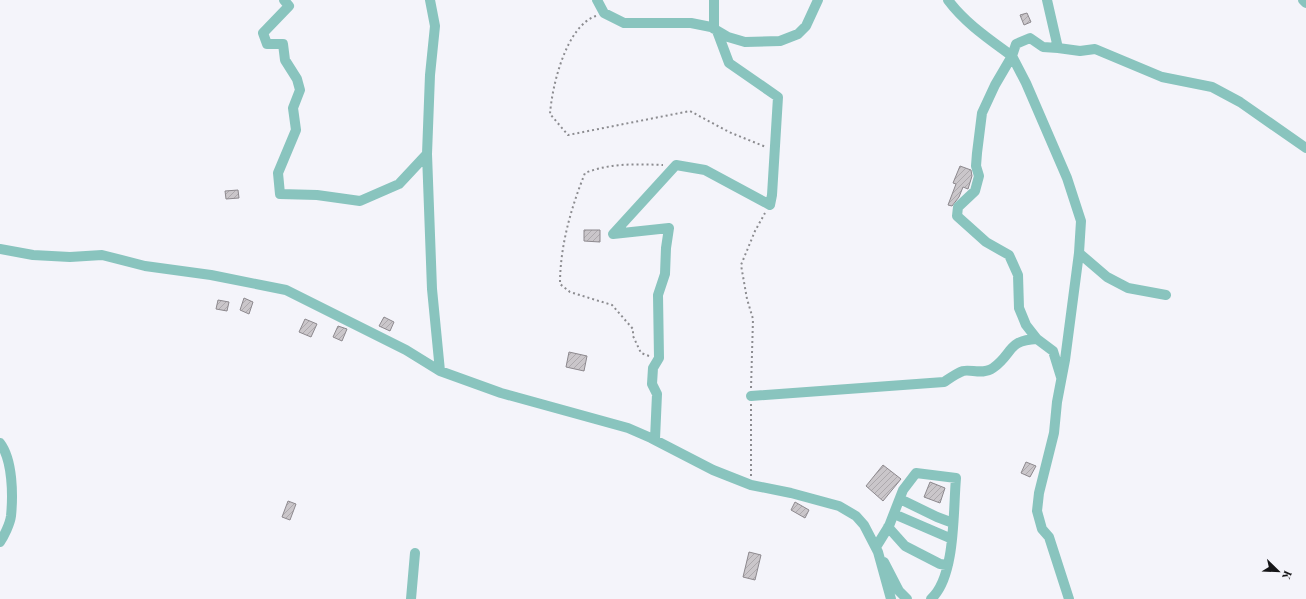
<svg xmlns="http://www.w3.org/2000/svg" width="1306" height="599" viewBox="0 0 1306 599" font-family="'Playfair Display',serif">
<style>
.building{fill:url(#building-hatch);stroke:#8d898e}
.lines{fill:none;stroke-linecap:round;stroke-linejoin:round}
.path{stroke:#8c8c90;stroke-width:2;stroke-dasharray:2 3;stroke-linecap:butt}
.minor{stroke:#89c4be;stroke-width:10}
</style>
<defs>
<pattern id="building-hatch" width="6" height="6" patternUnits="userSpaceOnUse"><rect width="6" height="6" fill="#cac6ca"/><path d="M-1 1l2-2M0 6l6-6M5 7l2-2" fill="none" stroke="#ada9ad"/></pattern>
</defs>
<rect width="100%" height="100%" fill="#f4f4fa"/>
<path class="building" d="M1027 13 1031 22 1024 25 1020 15Z
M960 166 971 170 972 176 968 189 963 187 959 197 952 206 948 205 956 184 953 183Z
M238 190 239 198 226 199 225 191Z
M584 230H600V242L584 241Z
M244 298 253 302 249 314 240 310Z
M218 300 229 302 227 311 216 309Z
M384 317 394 322 390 331 379 326Z
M305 319 317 324 311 337 299 332Z
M338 326 347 329 342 341 333 337Z
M569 352 587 356 584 371 566 367Z
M1026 462 1036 466 1030 477 1021 473Z
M883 465 901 479 883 501 866 486Z
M930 482 945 488 940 503 924 497Z
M288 501 296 504 290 520 282 517Z
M795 502 809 510 805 518 791 510Z
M749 552 761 555 755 580 743 577Z"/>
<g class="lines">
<path class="path" d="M596 16C566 26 552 86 550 114L568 135 690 111 729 132 766 147
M649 356 641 353 633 336V329L612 305 570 292 560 284C560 246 571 208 585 173 610 163 636 164 663 165
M751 388 753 319 747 299 741 265 755 231 765 213
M751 476V404"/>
<path class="minor" d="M284 0 289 6 263 33 267 44H283L285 60 297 79 300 90 293 108 296 130 278 173 280 194 317 195 360 201 399 184 427 154 432 289 440 371
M597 0 604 13 624 23H691L711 27 728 37 745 42 780 41 798 34 806 26 818 0
M714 0V29
M948 0C965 23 989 39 1012 56L995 85 982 113 977 153 976 166 979 176 975 191 958 207 957 216 986 242 1009 255 1018 275 1019 308 1026 325 1037 339 1053 351 1061 377
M1047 0 1058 48 1043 47 1030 38 1016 44 1012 56 1026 83 1067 178 1081 221 1079 253 1065 360 1057 402 1054 433 1039 493 1037 511 1042 529 1049 537 1069 599
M1303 0 1306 3
M1058 48 1080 51 1095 49 1162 77 1212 87 1240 102 1306 148
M427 154 430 75 435 26 430 0
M0 249 33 255 70 257 102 255 145 266 211 275 286 290 406 350 440 371 501 393 628 428 651 438 713 470 751 485 791 493 839 506 856 516 864 525 878 552 891 599
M1079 253 1107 277 1128 288 1166 295
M751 396 944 382C950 378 957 373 963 371 971 369 983 375 993 368 1013 354 1007 340 1037 339
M655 439 657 394 652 384 653 368 659 358 658 295 665 274 666 248 669 228 613 234 676 165 705 170 770 205 772 195 778 97 729 63 717 31
M0 443C13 460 13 496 11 516 10 524 4 536 0 542
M900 499 937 517 953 523
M894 514 952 539
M888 527 905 546 940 564 948 565
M876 547 889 526 903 490 916 473 956 478C953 510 956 577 931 599
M884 562 899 591 907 599
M411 599 415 553"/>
</g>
<g transform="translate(1278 571) rotate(113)" stroke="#f4f4fa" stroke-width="3" paint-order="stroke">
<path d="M0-3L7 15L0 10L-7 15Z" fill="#151517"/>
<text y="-6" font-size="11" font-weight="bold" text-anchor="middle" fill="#151517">K</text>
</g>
</svg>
